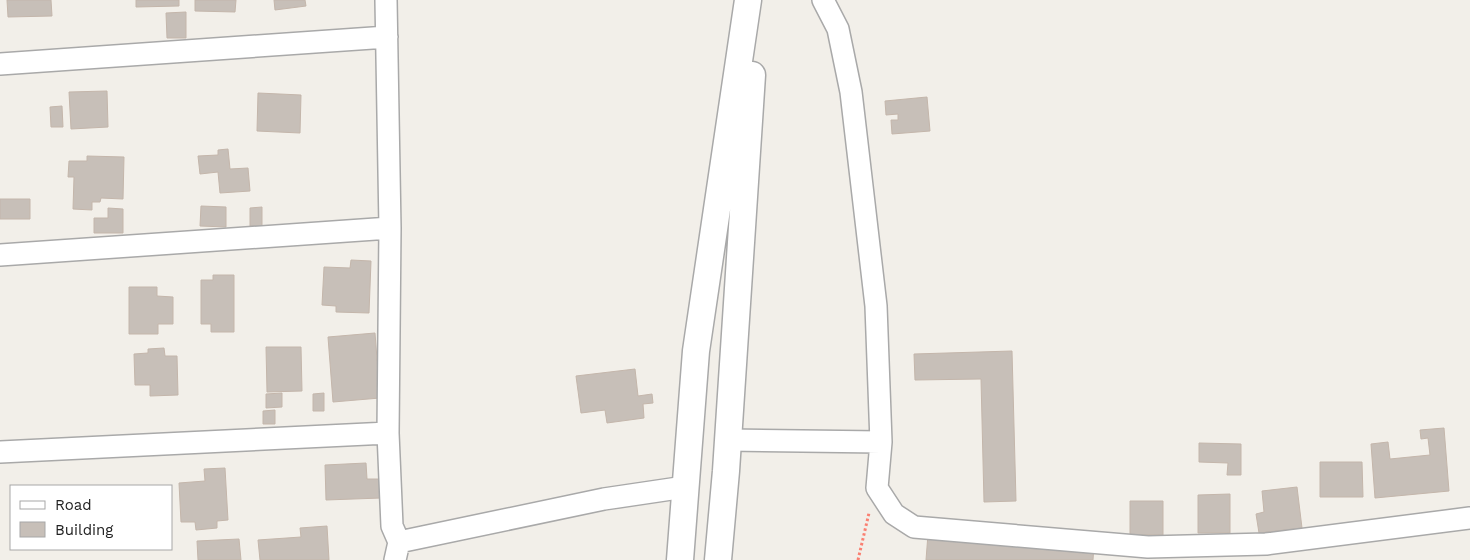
<svg xmlns="http://www.w3.org/2000/svg" width="1470" height="560" viewBox="0 0 1470 560" font-family="'Work Sans',sans-serif">
<style>
.building{fill:#c7bfb8;stroke:#c4b6ab}
.lines{fill:none;stroke-linecap:round;stroke-linejoin:round}
.minor-casing{stroke:#a9a9a9;stroke-width:24}
.tertiary-casing{stroke:#a9a9a9;stroke-width:29}
.path{stroke:#fa8072;stroke-width:3;stroke-dasharray:2.5 2.5;stroke-linecap:butt}
.minor{stroke:#fff;stroke-width:21}
.tertiary{stroke:#fff;stroke-width:26}
</style>
<rect width="100%" height="100%" fill="#f2efe9"/>
<path class="building" d="M7 0H51L52 16 8 17Z
M136 0H179V6L136 7Z
M195 0H236L235 12 195 11Z
M274 0H305L306 6 275 10Z
M186 12V38H167L166 13Z
M107 91 108 127 71 129 69 92Z
M258 93 301 95 300 133 257 131Z
M927 97 930 131 892 134 891 120H898V114L886 115 885 101Z
M62 106 63 127H51L50 107Z
M228 149 230 169 248 168 250 191 220 193 218 172 200 174 198 156 218 155V150Z
M87 156 124 157 123 199 101 198 100 202H92V210L73 209 74 177H68L69 161H87Z
M0 199H30V219H0Z
M201 206 226 207V227L200 226Z
M262 207V226H250V208Z
M108 208 123 209V233H94V218H108Z
M351 260 371 261 369 313 336 312V306L322 305 324 267 350 268Z
M213 275H234V332H211V324H201V280H213Z
M129 287H157V296L173 297V324H158V334H129Z
M375 333 380 398 333 402 328 337Z
M266 347H301L302 391 267 392Z
M164 348 165 356H177L178 395 150 396V385H135L134 354 148 353V349Z
M1012 351 1016 501 984 502 981 379 915 380 914 354Z
M635 369 638 396 652 394 653 403 643 404 644 418 607 423 605 410 581 413 576 376Z
M282 393V407L266 408V394Z
M324 393V411H313V394Z
M275 410V424H263V411Z
M1444 428 1449 491 1375 498 1371 444 1388 442 1390 459 1430 455 1428 438 1421 439 1420 430Z
M1199 443 1241 444V475H1227L1228 463 1199 462Z
M1320 462H1362L1363 497H1320Z
M366 463 367 479H380L381 498 326 500 325 465Z
M225 468 228 520 217 521V528L196 530 195 522H181L179 483 205 481 204 469Z
M1297 487 1302 528 1259 533 1256 514 1264 512 1262 491Z
M1230 494V533H1198V495Z
M1130 501H1163V535H1130Z
M327 526 329 560H260L258 540 301 537 300 528Z
M928 534 1094 545 1093 560H926Z
M239 539 241 560H198L197 541Z"/>
<g class="lines">
<g class="minor-casing">
<path id="minor" d="M386 0 390 228 388 433 392 526 399 542 395 560
M823 0 838 29 851 92 876 306 881 442 877 488 894 514 914 527 1148 547 1266 544 1470 518
M0 64 387 37
M0 255 390 228
M728 440 881 442
M0 452 388 433
M399 542 604 499 685 487"/>
</g>
<g class="tertiary-casing">
<path id="tertiary" d="M680 560 696 351 748 0
M718 560 726 471 752 75"/>
</g>
<path class="path" d="M858 560 869 513"/>
<use href="#minor" class="minor"/>
<use href="#tertiary" class="tertiary"/>
</g>
<rect x="10" y="485" width="162" height="65" fill="#ffffff" stroke="#a7a7a7"/>
<rect x="20" y="501" width="25" height="8" fill="#ffffff" stroke="#a7a7a7"/>
<text x="55" y="510" font-size="15" fill="#222222">Road</text>
<rect x="20" y="522" width="25" height="15" fill="#c7bfb8" stroke="#a7a7a7"/>
<text x="55" y="535" font-size="15" fill="#222222">Building</text>
</svg>
